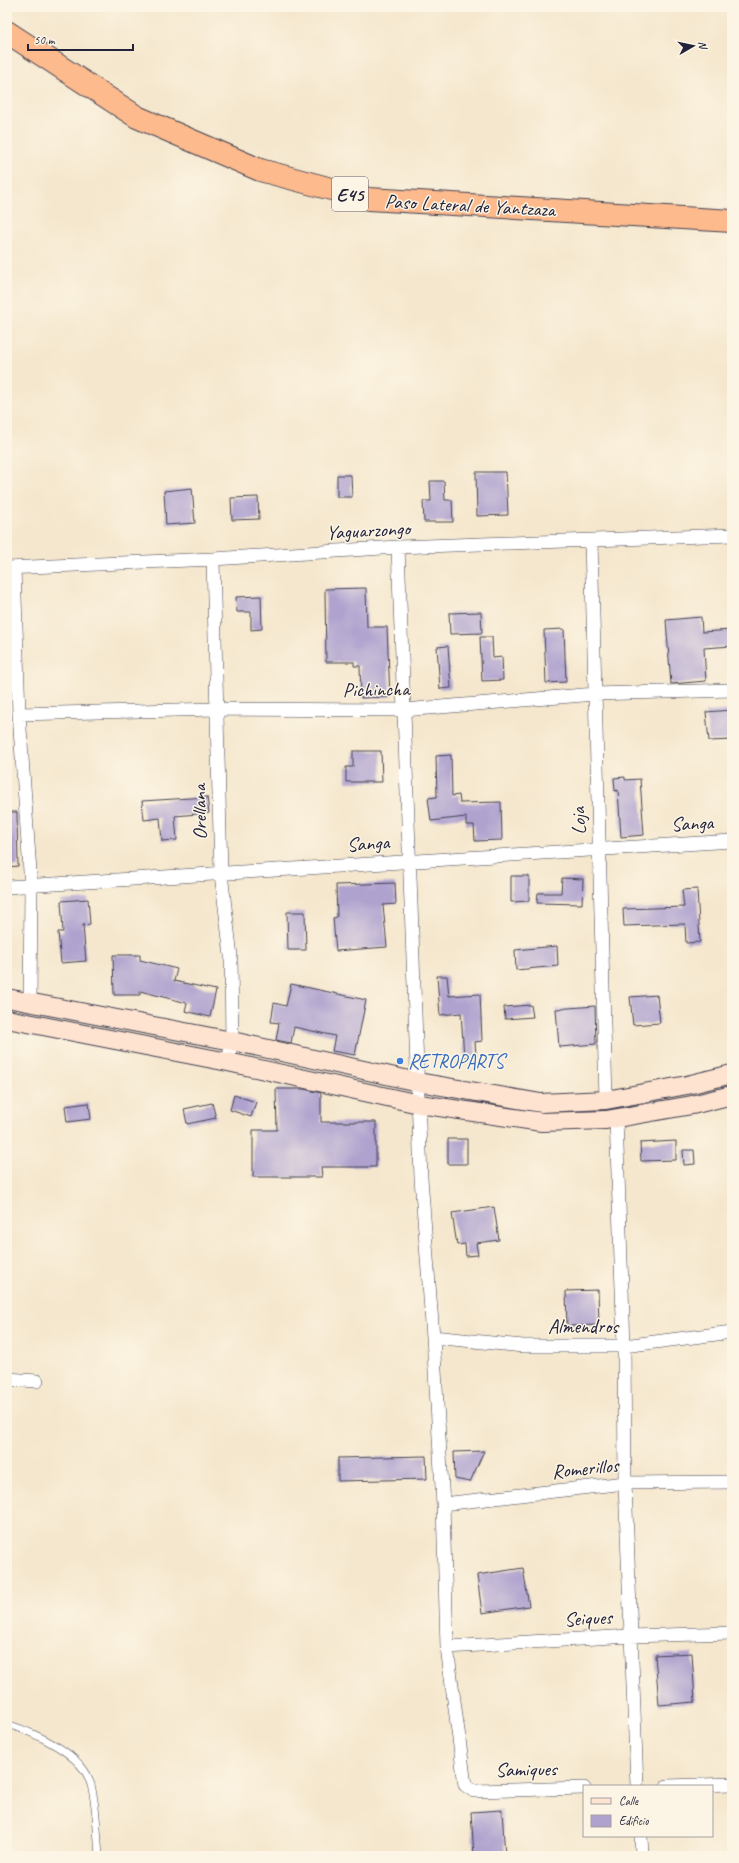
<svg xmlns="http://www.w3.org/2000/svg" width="739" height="1863" viewBox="0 0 739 1863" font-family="Caveat,sans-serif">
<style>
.building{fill:#afa2cf}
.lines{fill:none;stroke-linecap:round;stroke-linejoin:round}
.lane-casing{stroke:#424051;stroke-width:8}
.street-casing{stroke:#424051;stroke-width:14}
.secondary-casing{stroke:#424051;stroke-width:20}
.highway-casing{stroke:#424051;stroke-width:24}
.lane{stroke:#fff;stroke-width:7}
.street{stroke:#fff;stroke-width:13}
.secondary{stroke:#fee3d1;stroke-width:18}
.highway{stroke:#fcba8d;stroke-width:22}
.shop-dot{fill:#3f7fe0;stroke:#fcf5e5;stroke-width:1.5}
.labels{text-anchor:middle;stroke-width:3;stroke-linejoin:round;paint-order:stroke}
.shield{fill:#fcf5e5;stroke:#63616e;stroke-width:1}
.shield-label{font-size:19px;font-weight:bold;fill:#22223b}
.street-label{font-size:20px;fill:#22223b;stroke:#fcf5e5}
.shop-label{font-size:20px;fill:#366cbe;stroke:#fcf5e5;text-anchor:start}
</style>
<rect width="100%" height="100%" fill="#fcf5e5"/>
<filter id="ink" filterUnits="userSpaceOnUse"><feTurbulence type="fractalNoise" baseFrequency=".025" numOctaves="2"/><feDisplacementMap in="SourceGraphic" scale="8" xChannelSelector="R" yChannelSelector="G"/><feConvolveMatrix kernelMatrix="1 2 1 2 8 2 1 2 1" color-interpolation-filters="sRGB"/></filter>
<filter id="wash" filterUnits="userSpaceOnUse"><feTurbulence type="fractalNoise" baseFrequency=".012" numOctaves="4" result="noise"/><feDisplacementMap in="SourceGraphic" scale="16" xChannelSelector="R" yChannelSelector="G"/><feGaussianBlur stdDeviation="0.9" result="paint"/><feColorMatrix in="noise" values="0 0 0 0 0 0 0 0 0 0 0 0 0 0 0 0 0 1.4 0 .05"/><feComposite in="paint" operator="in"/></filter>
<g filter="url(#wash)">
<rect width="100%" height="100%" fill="#f5e7cd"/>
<g id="blocks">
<path class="building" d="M476 472H506L508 515 477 516Z
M337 475H351L352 497H337Z
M430 481H444L445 500H452L453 522H424L423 501H431Z
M192 488 195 523 166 525 164 491Z
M258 497 259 519 232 520 231 498Z
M366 588 367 627H387L390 697 361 698 360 666H354V662H326L325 589Z
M261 596 262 629 251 630V612H237L236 597Z
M481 612 482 633 450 634 449 613Z
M701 617 702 632 732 630V646L704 648 706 681 671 684 666 620Z
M564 629 566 682 546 683 544 630Z
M480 637H492L493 658 502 657 503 680 482 681Z
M448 646 451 688 440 689 437 647Z
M732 710V740L709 741 706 712Z
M353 751H381L382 782H346V767H353Z
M451 755 452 796 459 795 460 803 501 802 502 840 475 841 474 825H466V817L431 821 428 798 437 797 436 756Z
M625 777V780L640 779 644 835 621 837 618 790 615 791 614 778Z
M207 797 209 813 175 816 177 840 162 841 160 818 144 820 142 801Z
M7 812H17L18 866 7 867Z
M511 876H529V901L511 902Z
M562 878 583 879 582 904 537 903 538 893H561Z
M395 883 396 904 383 905 387 947 336 951 333 918 337 917 336 885Z
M697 889 700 942 686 943 685 924 624 926 623 909 684 907 682 890Z
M88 899 90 924 83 925 86 961 61 963 58 932H63L61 901Z
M287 912H305L306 950H288Z
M557 946 558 966 516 970 515 950Z
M113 955H140V960L177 969 174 981 216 990 210 1017 185 1011 187 1003 140 991V995H114Z
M437 976H447L449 996 480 994 482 1041 475 1042 476 1056 464 1057 461 1013 440 1015Z
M291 984 366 1000 355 1055 332 1051 335 1036 294 1027 291 1043 276 1040 279 1023 271 1022 274 1003 286 1006Z
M657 995 660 1023 633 1025 630 997Z
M531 1005 533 1017 505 1019 504 1007Z
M595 1006 596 1044 559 1047 556 1009Z
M276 1089H304L321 1093V1122H376V1167H321L322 1177H253V1130H277Z
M234 1095 256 1102 251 1117 230 1110Z
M89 1103 91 1119 67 1122 65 1106Z
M212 1103 216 1118 187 1124 184 1109Z
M448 1139H467V1164H448Z
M676 1141V1160L641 1161 640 1143Z
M683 1150H694L695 1164 684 1165Z
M494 1207 499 1240 476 1243 478 1255 466 1256 465 1244 457 1245 452 1213Z
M598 1290 599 1325 567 1326 566 1291Z
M484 1451 470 1482 455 1479 454 1452Z
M426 1456 427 1479 338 1481V1458Z
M523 1568 529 1606 482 1613 477 1575Z
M692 1653 695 1702 659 1705 655 1655Z
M502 1810 505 1856H474L471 1812Z"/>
</g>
</g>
<g filter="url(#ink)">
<use href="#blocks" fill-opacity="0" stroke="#424051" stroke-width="1"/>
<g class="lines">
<g class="lane-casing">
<path id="lane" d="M7 1724C35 1733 84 1754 91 1785 97 1807 97 1834 99 1856"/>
</g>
<g class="street-casing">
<path id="street" d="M591 541 606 1100
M398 547 421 1178 433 1337 443 1504 447 1647 465 1785 474 1791 584 1788
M213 559 221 874 231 956 232 1041 228 1062
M7 568 213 559 398 547 732 535
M14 568 19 714 31 886 30 1003
M19 714 217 709 404 710 595 694 732 690
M7 887 732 841
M616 1118 624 1346 625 1483 637 1786
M433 1337 523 1346H624L732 1332
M7 1379 37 1381
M443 1504 625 1483 732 1482
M447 1647 630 1636 732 1633
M667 1786 732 1784
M641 1836 642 1856"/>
</g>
<g class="secondary-casing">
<path id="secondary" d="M7 998 232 1041 418 1082 541 1103 606 1100 687 1085 732 1074
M7 1019 228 1062 419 1104 542 1122 606 1120 692 1105 732 1095"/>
</g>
<g class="highway-casing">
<path id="highway" d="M7 32 137 117 260 170 369 199 732 221"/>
</g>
<use href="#lane" class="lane"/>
<use href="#street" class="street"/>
<use href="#secondary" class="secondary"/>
<use href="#highway" class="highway"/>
</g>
</g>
<circle class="shop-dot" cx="400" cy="1061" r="4"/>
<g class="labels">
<rect class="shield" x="332" y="177" width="36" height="34" rx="3"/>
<g class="shield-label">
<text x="350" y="201">E45</text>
</g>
<g class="street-label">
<text transform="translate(470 205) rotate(3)" y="7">Paso Lateral de Yantzaza</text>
<text transform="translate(368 530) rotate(-3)" y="7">Yaguarzongo</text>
<text transform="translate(376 689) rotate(-1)" y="7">Pichincha</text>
<text transform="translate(199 812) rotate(-91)" y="7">Orellana</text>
<text transform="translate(578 821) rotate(-92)" y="7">Loja</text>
<text transform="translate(692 823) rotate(-3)" y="7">Sanga</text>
<text transform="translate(368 843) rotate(-4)" y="7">Sanga</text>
<text x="583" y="1333">Almendros</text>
<text transform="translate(585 1468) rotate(-6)" y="7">Romerillos</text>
<text transform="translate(588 1618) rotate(-3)" y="7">Seiques</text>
<text transform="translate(526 1769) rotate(-1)" y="7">Samiques</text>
</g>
<g class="shop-label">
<text x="408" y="1068">RETROPARTS</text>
</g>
</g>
<rect width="739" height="1863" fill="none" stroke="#fcf5e5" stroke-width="24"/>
<rect x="583" y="1785" width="130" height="52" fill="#fcf5e5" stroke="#a5a1a1"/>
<rect x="591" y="1798" width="20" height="6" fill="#fee3d1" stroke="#a5a1a1"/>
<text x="619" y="1805" font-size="12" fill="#22223b">Calle</text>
<rect x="591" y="1815" width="20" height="12" fill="#afa2cf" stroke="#a5a1a1"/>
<text x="619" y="1825" font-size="12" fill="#22223b">Edificio</text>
<g transform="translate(693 46) rotate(81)" stroke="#fcf5e5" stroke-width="3" paint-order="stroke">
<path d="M0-3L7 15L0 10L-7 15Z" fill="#22223b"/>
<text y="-6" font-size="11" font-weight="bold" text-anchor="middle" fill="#22223b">N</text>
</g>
<path d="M28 44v6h105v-6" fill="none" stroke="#22223b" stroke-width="2"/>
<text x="34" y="44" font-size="12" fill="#22223b" stroke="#fcf5e5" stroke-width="3" paint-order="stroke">50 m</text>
</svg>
